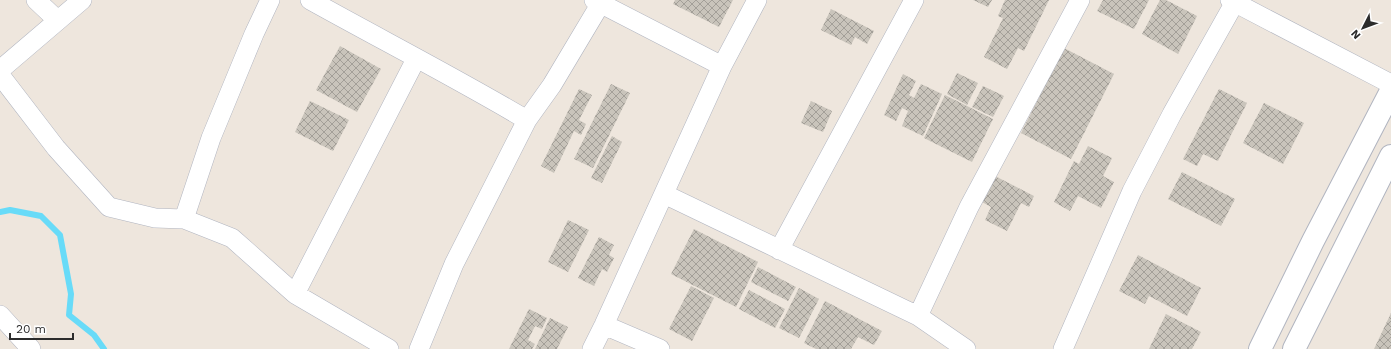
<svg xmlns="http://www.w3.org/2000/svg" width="1391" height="349" viewBox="0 0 1391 349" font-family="'Work Sans',sans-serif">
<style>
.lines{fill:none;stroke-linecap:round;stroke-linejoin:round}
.stream{stroke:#68dbf8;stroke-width:6}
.building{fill:url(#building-cross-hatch)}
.street-casing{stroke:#b1b5c0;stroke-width:20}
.secondary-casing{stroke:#b1b5c0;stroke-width:24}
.street{stroke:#fff;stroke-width:19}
.secondary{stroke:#fff;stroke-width:22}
</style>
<defs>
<pattern id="building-cross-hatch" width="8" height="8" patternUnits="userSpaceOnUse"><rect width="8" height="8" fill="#c9c4bb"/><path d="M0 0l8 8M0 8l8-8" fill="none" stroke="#a39f98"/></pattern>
</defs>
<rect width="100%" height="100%" fill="#eee6dd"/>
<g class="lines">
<path class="stream" d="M0 212 10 210 41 216 60 235 71 294 69 315 94 335 104 349"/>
</g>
<path class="building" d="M675 0H733L719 27 673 4Z
M973 0H992L988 7Z
M1005 0H1049L1024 51 1018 48 1007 69 984 57 1003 18 998 16Z
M1103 0H1149L1134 29 1097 11Z
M1160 0H1166L1197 16 1178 54 1142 34Z
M831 9 874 31 867 44 855 37 851 45 821 30Z
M340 46 381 69 357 112 316 90Z
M1064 48 1114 74 1071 159 1021 133Z
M957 73 978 83 967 105 947 94Z
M903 74 916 81 909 95 914 98 921 84 942 94 923 136 902 126 908 111 902 108 896 121 884 115Z
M611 84 630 93 593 168 574 159Z
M983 86 1004 96 993 117 972 107Z
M579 89 592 95 579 120 586 124 581 135 574 131 554 173 541 166Z
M1219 89 1247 103 1218 161 1203 154 1197 166 1183 159Z
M945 95 993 119 972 162 924 138Z
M310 101 349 120 333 151 295 132Z
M811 101 832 111 823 132 801 123Z
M1264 103 1304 123 1283 164 1243 143Z
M612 136 622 142 602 183 591 178Z
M1088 146 1112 158 1103 176 1114 182 1101 208 1078 196 1070 211 1054 202 1074 161 1079 164Z
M1182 172 1235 199 1221 226 1168 199Z
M995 176 1034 196 1029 207 1021 203 1007 231 985 220 991 207 982 202Z
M568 220 589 230 568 272 548 262Z
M694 229 758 262 736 307 671 274Z
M599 237 614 245 609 255 614 258 607 272 602 269 594 286 578 278Z
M1138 255 1201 288 1187 316 1149 296 1145 304 1119 291Z
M758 267 796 287 788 301 751 282Z
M691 286 714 298 692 341 669 329Z
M799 288 819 299 799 338 779 328Z
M749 290 785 309 775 328 739 309Z
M825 301 882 331 874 345 858 337 851 349H816L804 343Z
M529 309 547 318 542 329 535 326 528 340 535 344 532 349H509Z
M1391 313V349H1374Z
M1166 314 1201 332 1192 349H1149Z
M550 318 568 327 557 349H535Z"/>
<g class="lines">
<g class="street-casing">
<path id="street" d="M36 0 53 16 58 19
M310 0C382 40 456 78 527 120L552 85 601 3
M594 0 722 66
M1230 0 1391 84
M0 70 82 0
M0 75 56 148 109 207 155 218 184 219 232 238 295 294 389 349
M664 194 918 316 966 349
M184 219 211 138 254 34 270 0
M779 250 914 0
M295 294 416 59
M0 315 31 349
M918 316 969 207 1080 0
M604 325 660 349
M419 349 454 264 527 120
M592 349 604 325 722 66 757 0
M1063 349 1132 191 1172 114 1235 2"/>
</g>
<g class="secondary-casing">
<path id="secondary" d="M1260 349 1313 241 1391 91
M1294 349 1391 156"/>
</g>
<use href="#street" class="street"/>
<use href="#secondary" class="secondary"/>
</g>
<g transform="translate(1363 28) rotate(228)" stroke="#ffffff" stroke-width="3" paint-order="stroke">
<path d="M0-3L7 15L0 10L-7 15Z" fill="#2c2c2c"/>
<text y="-6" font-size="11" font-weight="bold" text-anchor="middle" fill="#2c2c2c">N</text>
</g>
<path d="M10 333v6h63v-6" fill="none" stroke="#2c2c2c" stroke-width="2"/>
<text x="16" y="333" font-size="12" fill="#2c2c2c" stroke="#ffffff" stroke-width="3" paint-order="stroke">20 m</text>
</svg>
